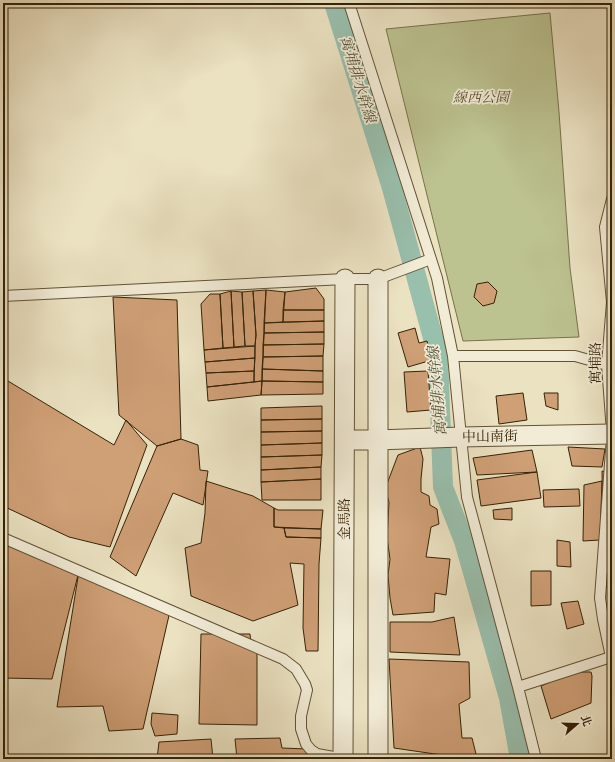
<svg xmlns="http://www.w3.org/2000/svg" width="615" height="762" viewBox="0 0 615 762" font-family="'Sorts Mill Goudy','Noto Serif TC',serif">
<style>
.green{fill:#bcc290;stroke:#78724b}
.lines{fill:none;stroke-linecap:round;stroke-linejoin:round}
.canal{stroke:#99bfad;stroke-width:20}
.building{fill:#cf9f76;stroke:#352206}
.service-casing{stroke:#625235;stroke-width:12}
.minor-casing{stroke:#625235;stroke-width:21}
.service{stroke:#f2ecd7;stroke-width:10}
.minor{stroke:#f2ecd7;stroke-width:19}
.labels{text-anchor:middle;stroke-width:3.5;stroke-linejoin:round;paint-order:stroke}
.park-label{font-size:14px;font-style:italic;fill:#5e522f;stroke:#f2ecd7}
.street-label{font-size:14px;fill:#352206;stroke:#f2ecd7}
.water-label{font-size:15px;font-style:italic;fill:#535138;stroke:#f2ecd7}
</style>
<rect width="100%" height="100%" fill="#ebe2c2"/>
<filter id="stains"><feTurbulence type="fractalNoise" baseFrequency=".005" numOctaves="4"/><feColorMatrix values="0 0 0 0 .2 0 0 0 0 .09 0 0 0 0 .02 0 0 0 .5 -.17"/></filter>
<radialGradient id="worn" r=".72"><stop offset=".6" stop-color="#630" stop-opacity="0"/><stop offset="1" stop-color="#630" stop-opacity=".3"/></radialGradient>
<path class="green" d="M550 13 559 112 570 268 579 337 463 341 386 29Z"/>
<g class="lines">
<path class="canal" d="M334 3 392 188 438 356 443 487 464 541 509 698 520 759"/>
</g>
<path class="building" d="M488 282 497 291 494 303 483 306 474 297 477 284Z
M316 288 324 299V310H283L285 292Z
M266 290 285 292 283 322 264 323Z
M266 290 262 381 254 382 255 346 256 335 253 291Z
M231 291 234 347 223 348 220 294Z
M231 291 242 292 245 346 234 347Z
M253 291 256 335 255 346H245L242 292Z
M210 294H220L223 348 204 350 201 304Z
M113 297 177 300 181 439 157 446 119 415Z
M283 310H324V321L283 322Z
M324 321V332L264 333V323Z
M415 328 419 343 427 341 432 360 408 367 398 333Z
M324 332V344L263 345 264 333Z
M324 344 323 356 263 357V345Z
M255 346V358L205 362 204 350Z
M323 356V371L262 369 263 357Z
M255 358 254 371 206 373 205 362Z
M262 369 323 371V382L262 381Z
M254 371V382L207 387 206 373Z
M428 371 431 410 407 412 404 372Z
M3 378 114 445 126 420 147 445 110 547 69 537 3 506Z
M262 381 323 382V394L261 395Z
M262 381 261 395 208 401 207 387Z
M523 393 527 420 499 424 496 396Z
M544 393H558V410L546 406Z
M322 406V419L261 420V408Z
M322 419V431L261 432V420Z
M322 431V443L261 445V432Z
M181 439 198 445 200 470 208 471 203 505 173 493 136 576 110 557 157 446Z
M322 443V455L261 457V445Z
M420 447 423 459 421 479V492L429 496 430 505 437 509 439 524 431 527 426 557 450 559 446 595 435 593 434 612 393 615 390 598 388 575 390 559 387 538 389 502 385 489 398 455Z
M568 447 605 449 602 467 572 466Z
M532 450 537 472 477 475 473 458Z
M322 455 321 467 261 470V457Z
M321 467V479L261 482V470Z
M602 471 612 473V588L604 587Z
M537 472 541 498 481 506 477 480Z
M321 479V500H262L261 482Z
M206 481 253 496 274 508V527L284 528 286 537 321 538 319 564 318 651H306L303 628 304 564 290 563 298 605 253 621 191 596 185 548 201 543 205 513Z
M602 481 600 540 583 541 584 485Z
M579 489 580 506 544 507 543 490Z
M274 508 278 510H323L321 529 274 527Z
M512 508V520L494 519 493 510Z
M284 528 321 529V538L286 537Z
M557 540 570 542 571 567 557 566Z
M3 544 79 571 52 679 3 678Z
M79 571 170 611 143 729 109 731 103 706 57 707Z
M531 571H551V605L531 606Z
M578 601 584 624 567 629 561 603Z
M454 617 460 655 390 652V622H432Z
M201 634H250L251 643 257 645V725L199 724Z
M389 659 469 662 470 698 459 704 462 738H472L477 758 435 754 394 748Z
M573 672H591L592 676 591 703 551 719 541 686Z
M152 713 178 715 177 734 155 736 151 724Z
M280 738 282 748 307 749V759H237L235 739Z
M211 739 213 759H157L159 742Z"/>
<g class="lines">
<g class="service-casing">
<path id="service" d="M349 3 437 278 453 356 467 497 518 687 536 759
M612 199 605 227 612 302 607 365 612 432
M3 296 345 279H378L431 259
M453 356H575L607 365 612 366
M3 538 283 659 296 669 305 684 307 690 301 716V729L306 744 311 750 317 754 345 759
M611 657 603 619 600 598 612 437
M518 687 611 657 612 656"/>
</g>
<g class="minor-casing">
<path id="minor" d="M378 279V759
M345 440H377L461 437 612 434
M343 759 345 279"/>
</g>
<use href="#service" class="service"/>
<use href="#minor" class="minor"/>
</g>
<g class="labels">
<g class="park-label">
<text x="481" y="102">線西公園</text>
</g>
<g class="street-label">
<text transform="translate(595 363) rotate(-90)" y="5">寓埔路</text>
<text transform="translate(490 436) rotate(-1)" y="5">中山南街</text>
<text transform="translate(344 519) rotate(-90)" y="5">金馬路</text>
</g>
<g class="water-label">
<text transform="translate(358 79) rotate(73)" y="5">寓埔排水幹線</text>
<text transform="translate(437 391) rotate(-95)" y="5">寓埔排水幹線</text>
</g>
</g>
<rect width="615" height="762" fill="none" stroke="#ebe2c2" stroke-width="16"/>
<rect x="4" y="4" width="607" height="754" fill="none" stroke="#352206" stroke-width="2"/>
<rect x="8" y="8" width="599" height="746" fill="none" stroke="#352206"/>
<g transform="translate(577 724) rotate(70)" stroke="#f2ecd7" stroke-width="3" paint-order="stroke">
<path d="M0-3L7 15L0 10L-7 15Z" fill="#352206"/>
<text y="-6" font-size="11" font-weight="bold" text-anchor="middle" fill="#352206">北</text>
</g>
<rect width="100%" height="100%" filter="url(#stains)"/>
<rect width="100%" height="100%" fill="url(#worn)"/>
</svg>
